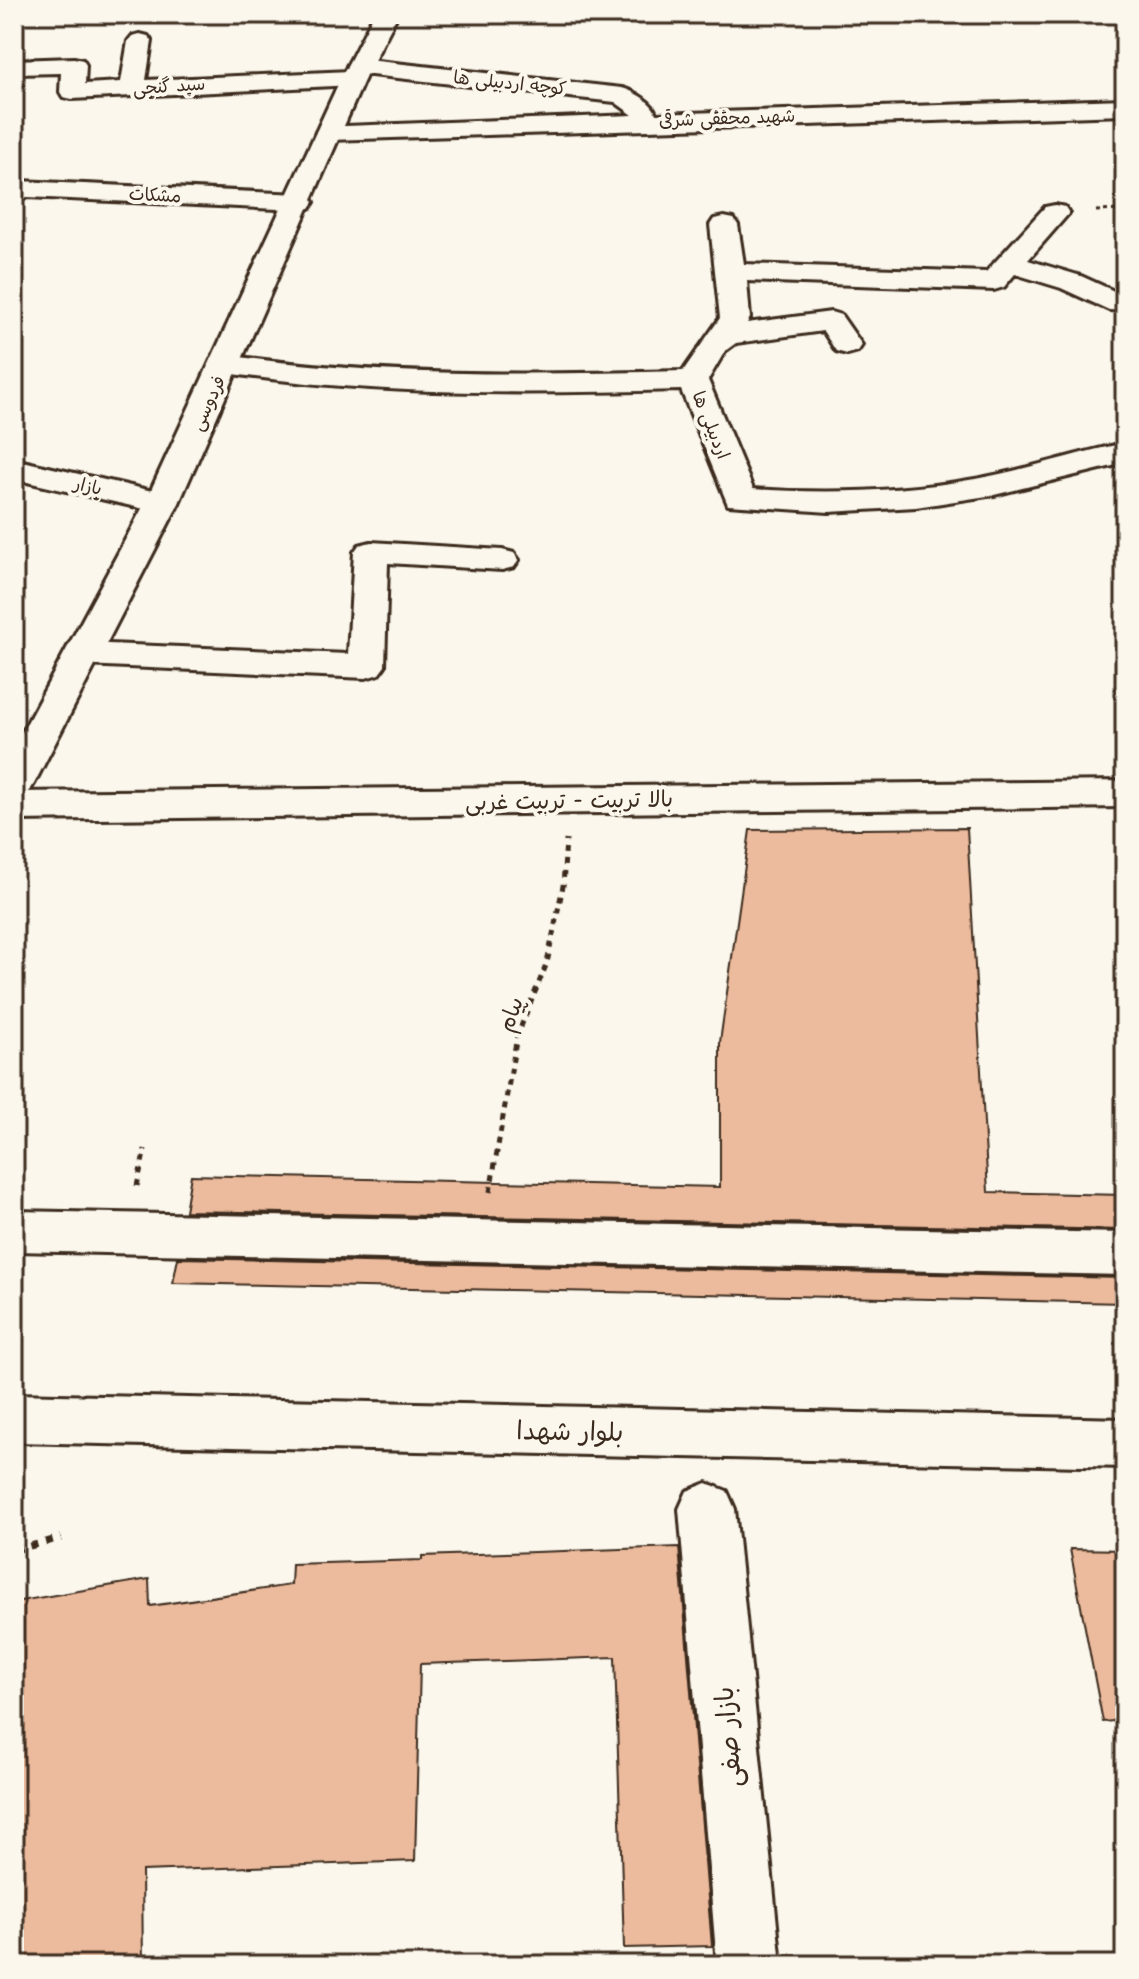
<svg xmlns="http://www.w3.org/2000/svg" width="1139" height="1979" viewBox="0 0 1139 1979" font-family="'Playpen Sans','Playpen Sans Arabic',sans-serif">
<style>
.building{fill:#ecbb9d;stroke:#3b2a1e;stroke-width:2}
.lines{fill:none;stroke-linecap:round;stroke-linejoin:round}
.minor-casing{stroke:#3b2a1e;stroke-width:6}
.major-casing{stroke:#3b2a1e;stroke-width:6}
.path-far2{stroke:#3b2a1e;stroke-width:3;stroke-dasharray:4 4;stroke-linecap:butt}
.path-far1{stroke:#3b2a1e;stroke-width:5;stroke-dasharray:6 6;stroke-linecap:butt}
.path{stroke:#3b2a1e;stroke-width:7;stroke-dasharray:8 8;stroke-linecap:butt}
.minor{fill:#fbf7ec;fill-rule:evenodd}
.major{fill:#fbf7ec;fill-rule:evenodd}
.labels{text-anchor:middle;stroke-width:8;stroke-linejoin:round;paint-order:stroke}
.far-street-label{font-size:18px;fill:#3b2a1e;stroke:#fbf7ec}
.street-label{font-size:22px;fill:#3b2a1e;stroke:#fbf7ec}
.near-street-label{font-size:26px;fill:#3b2a1e;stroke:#fbf7ec}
</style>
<rect width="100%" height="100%" fill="#fbf7ec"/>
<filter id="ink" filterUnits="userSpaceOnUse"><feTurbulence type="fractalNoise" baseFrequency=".0125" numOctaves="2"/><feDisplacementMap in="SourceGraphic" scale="16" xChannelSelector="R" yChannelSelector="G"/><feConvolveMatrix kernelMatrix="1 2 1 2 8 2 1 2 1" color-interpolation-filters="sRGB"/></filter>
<g filter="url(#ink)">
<path class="building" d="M967 828 988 1192 1125 1195V1230L185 1211 191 1175 720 1187V1042L750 830Z
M178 1258 1125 1278V1303L173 1283Z
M679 1547 712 1946 624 1948 615 1657 420 1664 415 1861 142 1871 143 1965H14V1602L149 1579 150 1606 291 1585 292 1564 422 1560V1556Z
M1070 1549 1125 1550V1720L1103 1722Z"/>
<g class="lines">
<g class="minor-casing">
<path id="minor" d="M140 34 148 36 152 41 146 80 350 71 347 66 350 61 359 59 622 88C634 91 654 103 656 114L1125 99V115L329 140 320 137 316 132 320 127 633 115 615 102 362 74 365 78 362 83 353 85 72 99 63 97 60 92 61 73 14 74V60L74 58 83 60 86 65 85 84 121 82 128 41 132 36Z
M20 181 300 194 310 196 314 202 310 208 300 210 27 197 14 204V182Z
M1055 205 1065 207 1069 213 1028 260 1081 276 1125 296V311L1109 310 1061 288 1015 274 1004 287 994 290 747 281 750 318 747 323 831 312 841 315 862 345 858 351 847 354 836 351 823 331 736 343 725 351 708 380 753 489C827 494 902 492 975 479 1025 470 1075 453 1125 443V463L994 495 916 507 829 512 728 505 681 390C528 394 378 396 226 373L215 370 211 364 215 358 226 355C378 377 529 375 683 371L720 318 710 225 714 219 724 217 734 219 738 225 744 264 986 272 1045 207Z
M14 459 174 496 179 503 174 510 162 513 14 479Z
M371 542 502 550 514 553 519 560 514 567 502 570 388 563 385 666 379 674 366 678 84 665 71 662 66 654 71 646 84 643 348 654 354 552 359 545Z
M1125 781V807L14 820V792Z
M707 1483 727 1491 735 1509 781 1965H717L679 1509 687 1491Z"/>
</g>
<g class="major-casing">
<path id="major" d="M374 14H398L365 78 179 503 34 784 28 793 14 797V747L145 503 341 78Z
M14 1211 1125 1233V1275L14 1251Z
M14 1394 1125 1419V1467L14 1442Z"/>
</g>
<path class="path-far2" d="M1096 211 1125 210"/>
<path class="path-far1" d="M137 1186 145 1149
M490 1192 517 1036 547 963 563 886 566 840"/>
<path class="path" d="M14 1550 61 1538"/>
<use href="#minor" class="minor"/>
<use href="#major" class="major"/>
</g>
</g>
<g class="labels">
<g class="far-street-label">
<text transform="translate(510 83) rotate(6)" y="6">کوچه اردبیلی ها</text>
<text transform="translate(169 86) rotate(-4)" y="6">سید گنجی</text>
<text transform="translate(727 118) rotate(-2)" y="6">شهید محققی شرقی</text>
<text transform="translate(155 195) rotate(3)" y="6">مشکات</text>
<text transform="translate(208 403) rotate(-65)" y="6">فردوسی</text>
<text transform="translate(711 425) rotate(68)" y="6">اردبیلی ها</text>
<text transform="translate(88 486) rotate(13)" y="6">بازار</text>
</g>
<g class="street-label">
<text transform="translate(569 800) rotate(-1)" y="8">بالا تربیت - تربیت غربی</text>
<text transform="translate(510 1014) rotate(-70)" y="8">پیام</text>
</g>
<g class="near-street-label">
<text transform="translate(570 1431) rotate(1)" y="9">بلوار شهدا</text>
<text transform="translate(728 1737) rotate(-95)" y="9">بازار صفی</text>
</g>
</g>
<rect width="1139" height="1979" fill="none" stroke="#fbf7ec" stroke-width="48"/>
<rect x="24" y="24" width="1091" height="1931" fill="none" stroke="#3b2a1e" stroke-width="3" filter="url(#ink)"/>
</svg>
